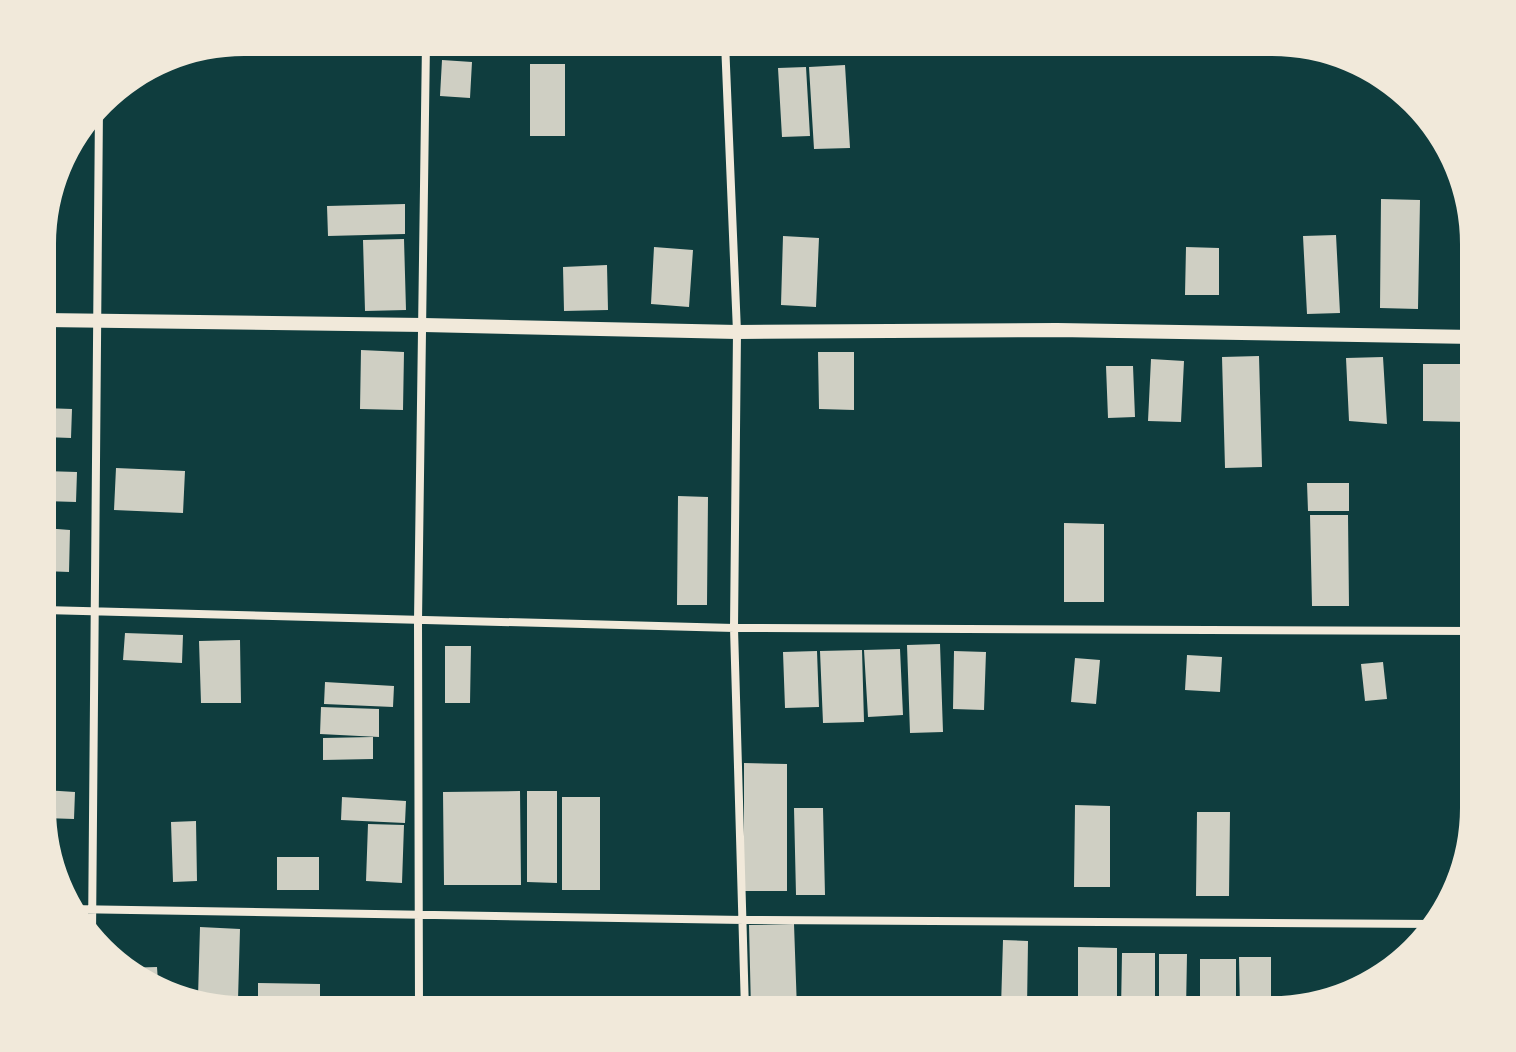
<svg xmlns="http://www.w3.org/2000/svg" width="1516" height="1052" viewBox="0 0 1516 1052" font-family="'Work Sans',sans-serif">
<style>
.building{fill:#cfcfc3}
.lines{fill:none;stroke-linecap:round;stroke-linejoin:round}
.minor{stroke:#f1e9da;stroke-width:8}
.tertiary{stroke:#f1e9da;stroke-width:14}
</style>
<rect width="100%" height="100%" fill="#0f3d3e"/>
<path class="building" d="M442 60 472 62 470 98 440 96Z
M530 64H565V136H530Z
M845 65 850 148 814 149 809 67Z
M806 67 810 136 782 137 778 68Z
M1381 199 1420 200 1418 309 1380 308Z
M405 204V234L328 236 327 206Z
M1336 235 1340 313 1307 314 1303 236Z
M783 236 819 238 816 307 781 305Z
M404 239 406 310 365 311 363 240Z
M654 247 693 250 689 307 651 304Z
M1186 247 1219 248V295H1185Z
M607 265 608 310 564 311 563 267Z
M361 350 404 352 403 410 360 409Z
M818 352H854V410L819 409Z
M1259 356 1262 467 1225 468 1222 357Z
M1383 357 1387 424 1349 421 1346 358Z
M1151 359 1184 361 1181 422 1148 421Z
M1423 364H1467L1468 422 1423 421Z
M1106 366H1133L1135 417 1108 418Z
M44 408 72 409 71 438 44 437Z
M116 468 185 471 183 513 114 510Z
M44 471 77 472 76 502 44 501Z
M1307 483H1349V511H1308Z
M678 496 708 497 707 605H677Z
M1310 515H1348L1349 606H1312Z
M1064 523 1104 524V602H1064Z
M44 528 70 530 69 572 44 571Z
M125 633 183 635 182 663 123 660Z
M240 640 241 703H201L199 641Z
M940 644 943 732 910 733 907 645Z
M445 646H471L470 703H445Z
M900 649 903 715 868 717 864 650Z
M862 650 864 722 823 723 820 651Z
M817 651 819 707 785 708 783 652Z
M954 651 986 652 984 710 953 709Z
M1187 655 1222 657 1220 692 1185 690Z
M1075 658 1100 660 1096 704 1071 702Z
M1383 662 1387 699 1365 701 1361 664Z
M325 682 394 686 393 707 324 704Z
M321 707 379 709V737L320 734Z
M373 737V759L323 760V738Z
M744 763 787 764V891H744Z
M44 790 75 792 74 819 44 818Z
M520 791 521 885H444L443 792Z
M527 791H557V883L527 882Z
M342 797 406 801 405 823 341 820Z
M562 797H600V890H562Z
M1075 805 1110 806V887H1074Z
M794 808H823L825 895H796Z
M1197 812H1230L1229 896H1196Z
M196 821 197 881 173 882 171 822Z
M368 824 404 825 402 883 366 881Z
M277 857H319V890H277Z
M794 924 797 1010H751L749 925Z
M200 927 240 929 238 1000 198 997Z
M1003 940 1028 941 1027 1008 1001 1007Z
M1078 947 1117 948V1010H1078Z
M1122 953H1155V1010H1121Z
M1159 954H1187L1186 1010H1159Z
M1239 957H1271V1010H1240Z
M1200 959H1236V1010H1200Z
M157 967 158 982 121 968Z
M258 983 320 984V1010H258Z"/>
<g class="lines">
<path class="minor" d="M725 42 737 332 734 628 745 1010
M1037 42 1294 46
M44 610 734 628 1474 631
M69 909 744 920 1435 924
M92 936 99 107
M419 1010 418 621 426 42"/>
<path class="tertiary" d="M44 320 424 325 737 332 1057 330 1474 337"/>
</g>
<path d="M0 0H1516V1052H0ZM244 56H1272A188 188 0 0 1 1460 244V808A188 188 0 0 1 1272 996H244A188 188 0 0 1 56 808V244A188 188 0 0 1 244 56Z" fill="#f1e9da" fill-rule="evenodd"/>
</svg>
